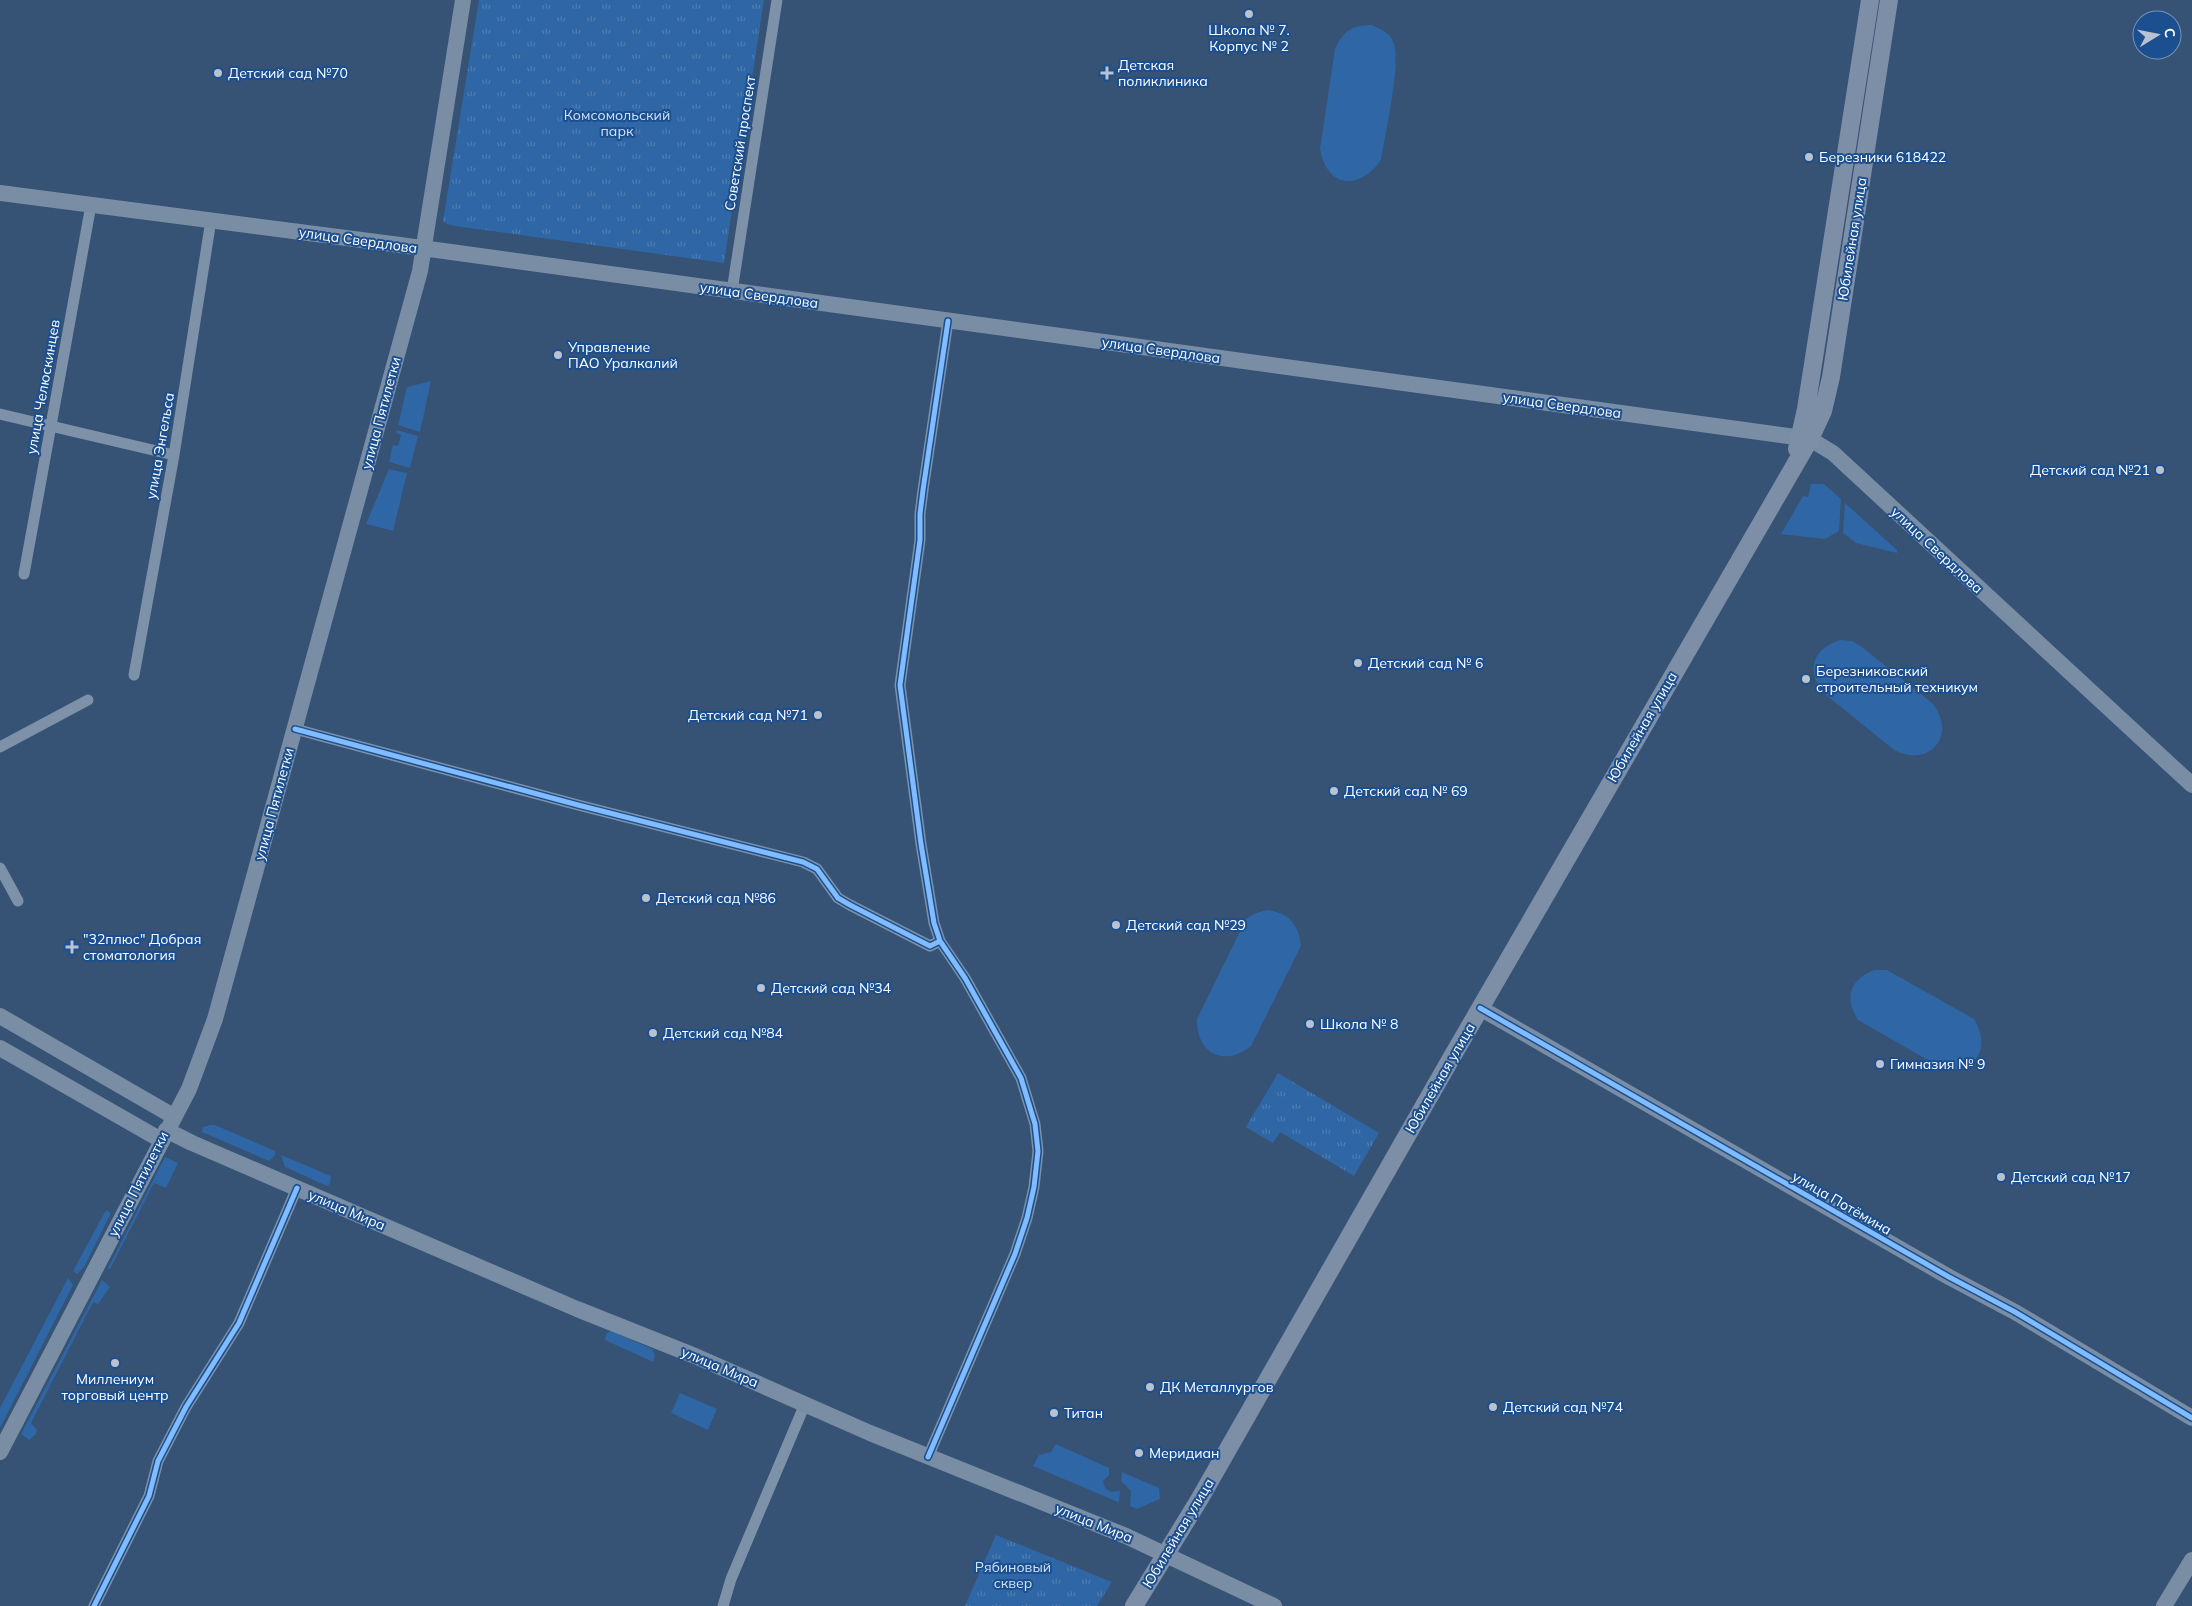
<svg xmlns="http://www.w3.org/2000/svg" width="2192" height="1606" font-family="Mulish,sans-serif">
  <style>
    .green { fill: #2f66a5 }
    .park { fill: url(#park-tufts) }
    .lines { fill: none; stroke-linecap: round; stroke-linejoin: round }
    .street { stroke: #7d92a8; stroke-width: 11 }
    .secondary { stroke: #798da4; stroke-width: 16 }
    .primary { stroke: #7d8ea7; stroke-width: 18 }
    .cycleway-casing { stroke: #1b4f8f; stroke-width: 8 }
    .cycleway { stroke: #80bcff; stroke-width: 5 }
    .poi-dot { fill: #b9c2ce; stroke: #1b4f8f; stroke-width: 2 }
    .labels { text-anchor: middle; dominant-baseline: central; stroke-width: 4; stroke-linejoin: round; paint-order: stroke }
    .poi-label { font-size: 14px; fill: #fff; stroke: #1b4f8f; text-anchor: start }
    .park-label { font-size: 14px; fill: #cfe3fa; stroke: #1b4f8f }
    .street-label { font-size: 14px; fill: #fff; stroke: #1b4f8f }
  </style>
  <defs>
    <pattern id="park-tufts" width="24" height="20" patternUnits="userSpaceOnUse" patternTransform="scale(1.25)"><rect width="24" height="20" fill="#2f66a5"/><path d="M3 7l-1-3M5 7V3M7 7l1-3M15 17l-1-3M17 17v-4M19 17l1-3" fill="none" stroke="#4e7db2"/></pattern>
  </defs>
  <rect width="100%" height="100%" fill="#365274"/>
  <!-- green -->
  <path class="green" d="M 1371,25 C 1381,29 1391,33 1394,44 C 1401,64 1385,135 1381,160 C 1359,191 1327,188 1320,149 L 1335,49 C 1344,30 1351,26 1371,25 Z
    M 431,381 L 420,432 L 398,425 L 407,387 Z
    M 397,430 L 418,436 L 410,468 L 389,462 L 393,445 L 398,446 L 401,435 L 396,433 Z
    M 389,469 L 407,473 L 393,531 L 366,524 Z
    M 1811,484 L 1824,484 L 1841,499 L 1839,531 L 1825,539 L 1781,534 L 1803,496 L 1808,497 Z
    M 1845,503 L 1897,550 L 1897,553 L 1856,543 L 1843,533 Z
    M 1840,640 L 1852,641 L 1862,647 L 1932,703 C 1958,734 1930,769 1894,750 L 1825,694 C 1805,671 1812,649 1840,640 Z
    M 1267,910 C 1289,913 1299,924 1301,946 L 1251,1046 C 1224,1068 1196,1053 1197,1019 L 1246,919 L 1256,913 Z
    M 1874,970 L 1887,970 L 1974,1019 C 1991,1047 1978,1071 1945,1070 L 1858,1020 C 1844,998 1849,980 1874,970 Z
    M 210,1125 L 215,1125 L 275,1151 L 275,1155 L 269,1161 L 202,1132 L 203,1127 Z
    M 281,1155 L 331,1176 L 330,1184 L 327,1186 L 285,1167 Z
    M 165,1157 L 178,1163 L 166,1188 L 154,1183 L 110,1269 L 108,1268 Z
    M 106,1210 L 111,1213 L 84,1267 L 77,1274 L 73,1271 Z
    M 68,1278 L 73,1285 L 0,1428 L 0,1408 Z
    M 102,1280 L 110,1287 L 98,1304 L 93,1302 L 31,1423 L 37,1430 L 36,1434 L 29,1440 L 21,1434 Z
    M 611,1331 L 652,1349 L 655,1355 L 653,1362 L 605,1340 L 606,1334 Z
    M 680,1393 L 717,1409 L 708,1430 L 671,1413 Z
    M 1056,1444 L 1109,1468 L 1109,1475 L 1103,1481 L 1105,1488 L 1111,1492 L 1120,1491 L 1119,1501 L 1118,1502 L 1033,1466 L 1039,1455 L 1051,1452 Z
    M 1122,1472 L 1159,1488 L 1160,1499 L 1137,1509 L 1130,1506 L 1131,1491 L 1121,1481 Z"/>
  <!-- park -->
  <path class="park" d="M 479,0 L 764,0 L 724,263 L 455,226 L 447,224 L 443,221 Z
    M 1278,1073 L 1379,1133 L 1354,1176 L 1280,1132 L 1273,1143 L 1246,1127 Z
    M 996,1535 L 1112,1582 L 1097,1606 L 965,1606 Z"/>
  <g class="lines">
    <!-- street -->
    <path class="street" d="M 732,291 L 777,0
      M 0,414 L 174,455
      M 24,574 L 91,205
      M 134,675 L 174,455 L 211,220
      M 295,729 L 578,805 L 803,862 L 817,869 L 838,898 L 850,905 L 930,946 L 940,941
      M 0,747 L 88,700
      M 0,868 L 18,901
      M 928,1457 L 1015,1254 L 1027,1218 L 1034,1187 L 1038,1151 L 1035,1124 L 1021,1078 L 965,978 L 940,941 L 934,923 L 921,844 L 900,685 L 920,540 L 920,514 L 923,490 L 948,321
      M 94,1606 L 149,1496 L 158,1461 L 186,1407 L 239,1323 L 297,1188
      M 723,1606 L 731,1579 L 805,1404"/>
    <!-- secondary -->
    <path class="secondary" d="M 0,193 L 400,245 L 1810,439 L 1833,453 L 2192,785
      M 1480,1008 L 1949,1277 L 2015,1312 L 2192,1418
      M 0,1016 L 173,1116
      M 0,1048 L 161,1140
      M 166,1130 L 192,1143 L 577,1309 L 695,1356 L 870,1433 L 1126,1536 L 1274,1606
      M 0,1452 L 189,1089 L 215,1019 L 420,271 L 463,0
      M 2164,1606 L 2192,1560"/>
    <!-- primary -->
    <path class="primary" d="M 1797,449 L 1806,409 L 1870,0
      M 1134,1606 L 1199,1500 L 1449,1062 L 1810,439 L 1823,411 L 1831,377 L 1889,0"/>
    <!-- cycleway casing -->
    <g class="cycleway-casing">
      <path id="cycleway" d="M 295,729 L 578,805 L 803,862 L 817,869 L 838,898 L 850,905 L 930,946 L 940,941
        M 1480,1008 L 1949,1277 L 2015,1312 L 2192,1418
        M 928,1457 L 1015,1254 L 1027,1218 L 1034,1187 L 1038,1151 L 1035,1124 L 1021,1078 L 965,978 L 940,941 L 934,923 L 921,844 L 900,685 L 920,540 L 920,514 L 923,490 L 948,321
        M 94,1606 L 149,1496 L 158,1461 L 186,1407 L 239,1323 L 297,1188"/>
    </g>
    <!-- cycleway -->
    <use href="#cycleway" class="cycleway"/>
  </g>
  <!-- markers -->
  <g class="poi-dot">
    <circle cx="1249" cy="14" r="5"/>
    <circle cx="218" cy="73" r="5"/>
    <path d="M1104.5 65.5h5v5h5v5h-5v5h-5v-5h-5v-5h5z"/>
    <circle cx="1809" cy="157" r="5"/>
    <circle cx="558" cy="355" r="5"/>
    <circle cx="2160" cy="470" r="5"/>
    <circle cx="1358" cy="663" r="5"/>
    <circle cx="1806" cy="679" r="5"/>
    <circle cx="818" cy="715" r="5"/>
    <circle cx="1334" cy="791" r="5"/>
    <circle cx="646" cy="898" r="5"/>
    <circle cx="1116" cy="925" r="5"/>
    <path d="M69.5 939.5h5v5h5v5h-5v5h-5v-5h-5v-5h5z"/>
    <circle cx="761" cy="988" r="5"/>
    <circle cx="1310" cy="1024" r="5"/>
    <circle cx="653" cy="1033" r="5"/>
    <circle cx="1880" cy="1064" r="5"/>
    <circle cx="2001" cy="1177" r="5"/>
    <circle cx="115" cy="1363" r="5"/>
    <circle cx="1150" cy="1387" r="5"/>
    <circle cx="1493" cy="1407" r="5"/>
    <circle cx="1054" cy="1413" r="5"/>
    <circle cx="1139" cy="1453" r="5"/>
  </g>
  <g class="labels">
    <!-- poi labels -->
    <g class="poi-label">
      <text x="1249" y="30" text-anchor="middle">Школа № 7.<tspan x="1249" dy="16">Корпус № 2</tspan></text>
      <text x="1118" y="65">Детская<tspan x="1118" dy="16">поликлиника</tspan></text>
      <text x="228" y="73">Детский сад №70</text>
      <text x="1819" y="157">Березники 618422</text>
      <text x="568" y="347">Управление<tspan x="568" dy="16">ПАО Уралкалий</tspan></text>
      <text x="2150" y="470" text-anchor="end">Детский сад №21</text>
      <text x="1368" y="663">Детский сад № 6</text>
      <text x="1816" y="671">Березниковский<tspan x="1816" dy="16">строительный техникум</tspan></text>
      <text x="808" y="715" text-anchor="end">Детский сад №71</text>
      <text x="1344" y="791">Детский сад № 69</text>
      <text x="656" y="898">Детский сад №86</text>
      <text x="1126" y="925">Детский сад №29</text>
      <text x="83" y="939">"32плюс" Добрая<tspan x="83" dy="16">стоматология</tspan></text>
      <text x="771" y="988">Детский сад №34</text>
      <text x="1320" y="1024">Школа № 8</text>
      <text x="663" y="1033">Детский сад №84</text>
      <text x="1890" y="1064">Гимназия № 9</text>
      <text x="2011" y="1177">Детский сад №17</text>
      <text x="115" y="1379" text-anchor="middle">Миллениум<tspan x="115" dy="16">торговый центр</tspan></text>
      <text x="1160" y="1387">ДК Металлургов</text>
      <text x="1503" y="1407">Детский сад №74</text>
      <text x="1064" y="1413">Титан</text>
      <text x="1149" y="1453">Меридиан</text>
    </g>
    <!-- park labels -->
    <g class="park-label">
      <text x="617" y="115">Комсомольский<tspan x="617" dy="16">парк</tspan></text>
      <text x="1013" y="1567">Рябиновый<tspan x="1013" dy="16">сквер</tspan></text>
    </g>
    <!-- street labels -->
    <g class="street-label">
      <text transform="translate(740 143) rotate(-81)">Советский проспект</text>
      <text transform="translate(1852 239) rotate(-81)">Юбилейная улица</text>
      <text transform="translate(358 240) rotate(8)">улица Свердлова</text>
      <text transform="translate(759 295) rotate(8)">улица Свердлова</text>
      <text transform="translate(1161 350) rotate(8)">улица Свердлова</text>
      <text transform="translate(43 387) rotate(-80)">улица Челюскинцев</text>
      <text transform="translate(1562 405) rotate(8)">улица Свердлова</text>
      <text transform="translate(381 413) rotate(-75)">улица Пятилетки</text>
      <text transform="translate(160 446) rotate(-80)">улица Энгельса</text>
      <text transform="translate(1937 550) rotate(43)">улица Свердлова</text>
      <text transform="translate(1642 727) rotate(-60)">Юбилейная улица</text>
      <text transform="translate(274 804) rotate(-75)">улица Пятилетки</text>
      <text transform="translate(1440 1078) rotate(-60)">Юбилейная улица</text>
      <text transform="translate(138 1184) rotate(-63)">улица Пятилетки</text>
      <text transform="translate(1842 1203) rotate(30)">улица Потёмина</text>
      <text transform="translate(347 1210) rotate(23)">улица Мира</text>
      <text transform="translate(720 1367) rotate(23)">улица Мира</text>
      <text transform="translate(1094 1523) rotate(22)">улица Мира</text>
      <text transform="translate(1178 1533) rotate(-59)">Юбилейная улица</text>
    </g>
  </g>
  <!-- north arrow -->
  <g transform="translate(2157 35) rotate(80)"><circle r="24" fill="#1b4f8f" stroke="#7695bc"/>
  <path d="M0-4L9 19L0 12L-9 19Z" fill="#b9c2ce"/>
  <text y="-8" font-size="14" font-weight="bold" text-anchor="middle" fill="#ffffff">С</text>
  </g>
</svg>
